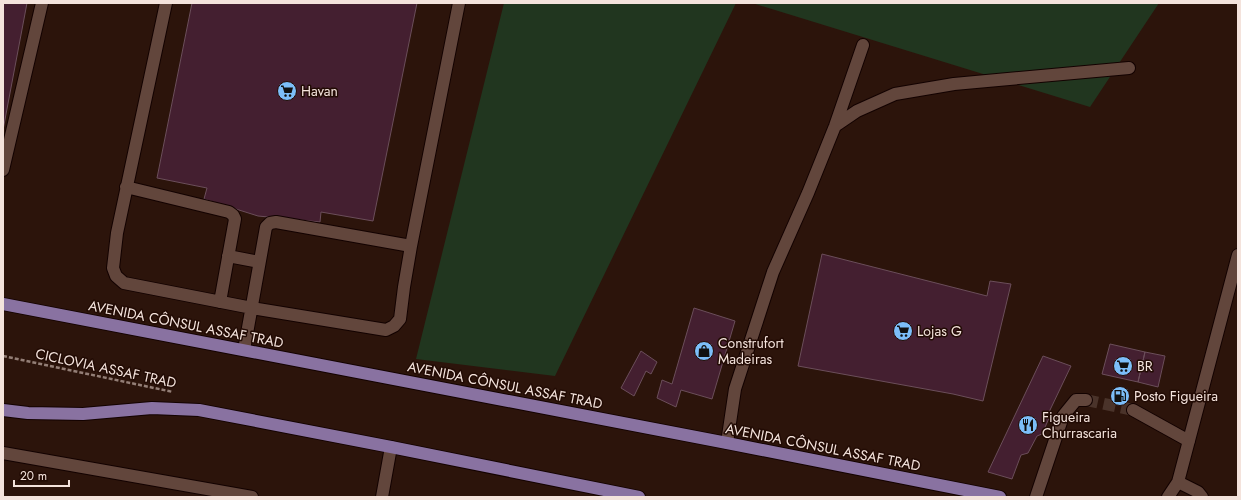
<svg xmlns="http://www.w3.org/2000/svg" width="1241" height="500" font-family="Jost,sans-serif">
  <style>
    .green { fill: #21361f }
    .building { fill: #441f30; stroke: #6b4e5a }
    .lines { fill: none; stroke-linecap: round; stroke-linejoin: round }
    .minor-tunnel { stroke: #4a332a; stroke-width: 12; stroke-dasharray: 12 6; stroke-linecap: butt }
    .minor-casing { stroke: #130200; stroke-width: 14 }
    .major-casing { stroke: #130200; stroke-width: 14 }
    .path { stroke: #937e76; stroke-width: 2.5; stroke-dasharray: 4 2; stroke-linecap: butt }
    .minor { stroke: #62463c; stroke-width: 12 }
    .major { stroke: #8972a1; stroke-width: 12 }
    .labels { text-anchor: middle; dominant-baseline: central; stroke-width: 3; stroke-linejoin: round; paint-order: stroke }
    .poi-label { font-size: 14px; fill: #f4e3dc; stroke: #220b04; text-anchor: start }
    .street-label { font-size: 14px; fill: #f4e3dc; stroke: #220b04 }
  </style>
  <rect width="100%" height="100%" fill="#2c140b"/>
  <!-- green -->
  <path class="green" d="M 504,3 L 736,3 L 555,376 L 416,359 Z
    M 752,3 L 1159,3 L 1090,107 Z"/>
  <!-- building -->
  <path class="building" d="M 3,3 L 27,3 L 3,130 Z
    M 192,3 L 417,3 L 373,221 L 321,212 L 320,222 L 258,216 L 204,199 L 207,188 L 157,178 Z
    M 822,254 L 987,296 L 990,281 L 1011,284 L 983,401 L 953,394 L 798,366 Z
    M 694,308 L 735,321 L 712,399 L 681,390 L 676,407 L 657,398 L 662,380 L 672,384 Z
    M 1110,344 L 1145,352 L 1138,382 L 1102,374 Z
    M 641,351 L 657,362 L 651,374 L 646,371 L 634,396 L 621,388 Z
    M 1145,352 L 1165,356 L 1158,387 L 1138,382 Z
    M 1043,356 L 1071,366 L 1050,410 L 1050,416 L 1042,434 L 1037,436 L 1028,453 L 1021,455 L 1012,479 L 988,472 Z"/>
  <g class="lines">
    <!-- minor-tunnel -->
    <path class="minor-tunnel" d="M 1086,400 L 1133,410"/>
    <!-- minor casing -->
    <g class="minor-casing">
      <path id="minor" d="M 166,3 L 117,233 L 113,268 L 116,276 L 124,283 L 252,308 L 386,330 L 394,326 L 400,319 L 404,287 L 411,246 L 459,3
        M 835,126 L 857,111 L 895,94 L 954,84 L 1129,68
        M 3,170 L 42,3
        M 126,187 L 229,212 L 233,215 L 235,219 L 220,302
        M 228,256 L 259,262
        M 244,350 L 266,227 L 270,223 L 276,222 L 411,246
        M 1133,410 L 1189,441
        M 727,443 L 735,389 L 773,272 L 808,193 L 835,126 L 863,45
        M 3,453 L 252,497
        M 1178,482 L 1238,255
        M 382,497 L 391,447
        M 1036,497 L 1063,416 L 1076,400 L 1086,400
        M 1168,497 L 1178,482 L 1198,492 L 1202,497"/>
    </g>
    <!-- major casing -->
    <g class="major-casing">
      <path id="major" d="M 3,304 L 727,443 L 1000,497
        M 3,410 L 28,413 L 83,414 L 152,408 L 199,410 L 391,447 L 639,497"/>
    </g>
    <!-- path -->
    <path class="path" d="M 3,356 L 173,392"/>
    <!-- minor -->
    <use href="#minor" class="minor"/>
    <!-- major -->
    <use href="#major" class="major"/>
  </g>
  <!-- icons -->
  <defs>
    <g id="supermarket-disc" transform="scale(1)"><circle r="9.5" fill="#7cbef9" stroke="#220b04"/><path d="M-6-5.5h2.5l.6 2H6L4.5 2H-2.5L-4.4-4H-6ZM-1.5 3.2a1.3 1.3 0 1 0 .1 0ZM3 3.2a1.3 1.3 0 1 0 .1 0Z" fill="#111"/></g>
    <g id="shop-disc" transform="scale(1)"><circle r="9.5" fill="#7cbef9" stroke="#220b04"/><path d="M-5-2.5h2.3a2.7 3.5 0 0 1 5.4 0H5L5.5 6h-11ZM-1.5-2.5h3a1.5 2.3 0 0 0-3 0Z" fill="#111"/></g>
    <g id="fuel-disc" transform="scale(1)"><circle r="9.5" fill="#7cbef9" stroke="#220b04"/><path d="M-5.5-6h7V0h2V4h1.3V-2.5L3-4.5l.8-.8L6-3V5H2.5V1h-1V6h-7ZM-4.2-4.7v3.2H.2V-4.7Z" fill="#111"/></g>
    <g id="restaurant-disc" transform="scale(1)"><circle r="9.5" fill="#7cbef9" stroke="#220b04"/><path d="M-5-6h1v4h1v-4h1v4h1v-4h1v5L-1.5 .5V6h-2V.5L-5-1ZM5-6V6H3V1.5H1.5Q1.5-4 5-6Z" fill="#111"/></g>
  </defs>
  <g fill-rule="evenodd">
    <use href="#supermarket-disc" x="287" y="91"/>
    <use href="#supermarket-disc" x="903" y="331"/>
    <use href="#shop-disc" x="704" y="351"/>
    <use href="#supermarket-disc" x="1123" y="366"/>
    <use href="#fuel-disc" x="1120" y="396"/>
    <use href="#restaurant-disc" x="1028" y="425"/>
  </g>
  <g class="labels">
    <!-- poi labels -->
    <g class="poi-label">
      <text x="301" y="91">Havan</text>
      <text x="917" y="331">Lojas G</text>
      <text x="718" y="343">Construfort<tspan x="718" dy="16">Madeiras</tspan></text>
      <text x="1137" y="366">BR</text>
      <text x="1134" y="396">Posto Figueira</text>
      <text x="1042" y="417">Figueira<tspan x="1042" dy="16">Churrascaria</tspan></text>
    </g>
    <!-- street labels -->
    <g class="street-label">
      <text transform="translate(186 324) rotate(11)">AVENIDA CÔNSUL ASSAF TRAD</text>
      <text transform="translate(106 368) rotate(12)">CICLOVIA ASSAF TRAD</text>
      <text transform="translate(505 385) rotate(11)">AVENIDA CÔNSUL ASSAF TRAD</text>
      <text transform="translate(823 447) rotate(11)">AVENIDA CÔNSUL ASSAF TRAD</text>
    </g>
  </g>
  <!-- border -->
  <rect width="1241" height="500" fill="none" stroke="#f4e3dc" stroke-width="8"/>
  <!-- scale -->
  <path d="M14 480v6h55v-6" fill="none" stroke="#f4e3dc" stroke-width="2"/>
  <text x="20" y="480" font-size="12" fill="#f4e3dc" stroke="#220b04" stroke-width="3" paint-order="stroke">20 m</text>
</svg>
